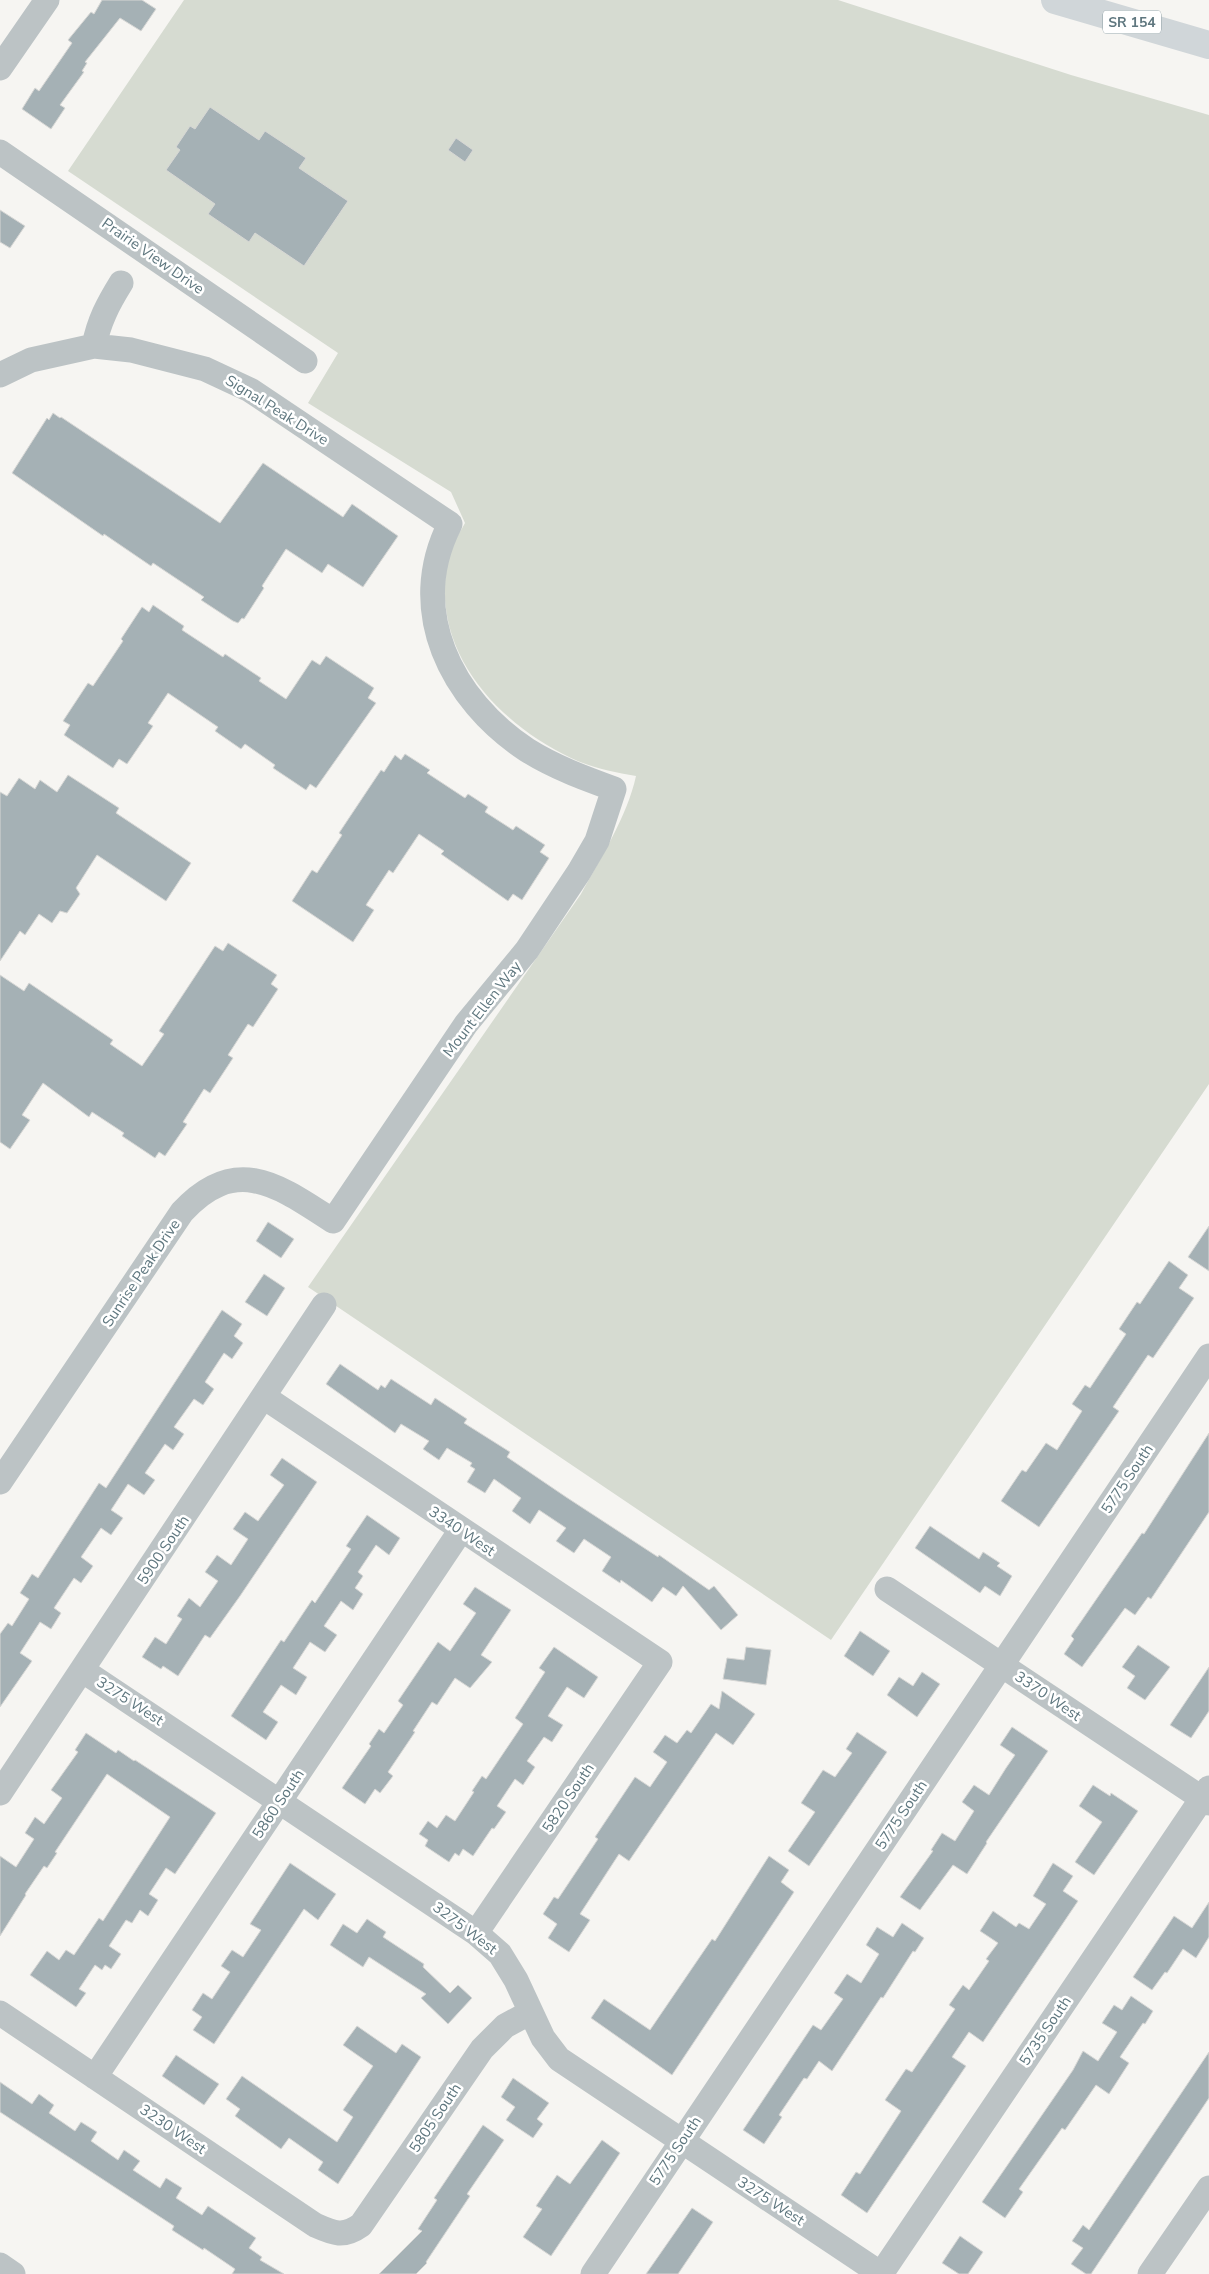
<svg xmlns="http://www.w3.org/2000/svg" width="1209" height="2274" font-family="'Nunito Sans',sans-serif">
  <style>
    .green { fill: #d6dbd1 }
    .building { fill: #a5b1b5; stroke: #d7d7d5 }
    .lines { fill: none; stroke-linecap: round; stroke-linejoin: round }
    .minor { stroke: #bcc3c5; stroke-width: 25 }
    .highway { stroke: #d0d6d9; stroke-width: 28 }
    .labels { text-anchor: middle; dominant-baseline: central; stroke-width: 5; stroke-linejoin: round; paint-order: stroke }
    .shield { fill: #fff; stroke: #8fa0a5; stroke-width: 1 }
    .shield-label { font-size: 14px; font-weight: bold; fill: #5f777f }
    .street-label { font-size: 15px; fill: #5f777f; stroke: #fff }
  </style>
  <rect width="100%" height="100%" fill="#f6f5f2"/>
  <!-- green -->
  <path class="green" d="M 184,0 L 838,0 L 1071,75 L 1209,115 L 1209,1084 L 831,1640 L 308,1287 L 581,894 C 601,857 627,817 636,776 C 614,772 592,768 571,758 C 491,720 422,640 452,547 C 455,539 461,531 465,523 L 451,492 L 308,403 L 338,353 L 68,171 Z"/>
  <!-- building -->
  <path class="building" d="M 102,0 L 142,0 L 156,9 L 141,31 L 120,18 L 85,62 L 87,63 L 82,71 L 84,72 L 60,105 L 65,108 L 51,129 L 22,109 L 35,88 L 39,91 L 72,43 L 68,40 L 91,12 L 94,14 Z
    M 210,107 L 259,140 L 265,131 L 306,158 L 299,168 L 348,201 L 304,266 L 255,233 L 249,242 L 208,214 L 215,204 L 166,170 L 180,150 L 176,147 L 190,126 L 195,129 Z
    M 456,138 L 473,150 L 465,162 L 448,150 Z
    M 0,210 L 25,226 L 10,248 L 0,242 Z
    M 53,413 L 60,418 L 61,417 L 220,523 L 263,463 L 343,517 L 352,504 L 398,536 L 363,587 L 328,564 L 322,573 L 286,549 L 262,586 L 264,588 L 244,619 L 242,618 L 238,623 L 233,621 L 201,600 L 204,597 L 153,563 L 151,566 L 104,534 L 103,536 L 12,473 L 47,418 L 49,420 Z
    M 153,605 L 184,626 L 182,630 L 223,657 L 225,654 L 261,678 L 259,681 L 286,699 L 312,660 L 320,665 L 326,656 L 374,688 L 368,698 L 376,703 L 316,788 L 310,784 L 306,790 L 273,768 L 275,765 L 245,744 L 241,749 L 215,731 L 218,727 L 168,693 L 148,723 L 153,726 L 127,764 L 119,759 L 113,768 L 64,735 L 70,725 L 63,721 L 88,683 L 93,686 L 123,641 L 121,639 L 142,607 L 149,612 Z
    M 405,754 L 430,770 L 427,773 L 465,798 L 468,794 L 488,807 L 485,812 L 513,830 L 516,826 L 545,845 L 540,852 L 549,858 L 522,900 L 513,894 L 508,901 L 441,854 L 444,851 L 419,834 L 393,873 L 389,870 L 366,905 L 374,910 L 353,942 L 292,901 L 312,870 L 317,873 L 342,835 L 339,833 L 381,770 L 384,772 L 395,755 L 401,760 Z
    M 68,775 L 119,808 L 116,813 L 191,863 L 166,901 L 97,855 L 76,888 L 80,894 L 67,913 L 60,911 L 52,923 L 39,914 L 25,935 L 20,931 L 0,961 L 0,792 L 7,796 L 19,778 L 35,789 L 40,780 L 57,792 Z
    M 228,943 L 277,975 L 271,984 L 278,989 L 253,1027 L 248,1024 L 228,1055 L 233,1058 L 210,1093 L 204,1089 L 183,1122 L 187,1124 L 165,1156 L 159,1152 L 155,1158 L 122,1136 L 124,1133 L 92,1112 L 89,1117 L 43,1083 L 22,1115 L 30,1120 L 10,1149 L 0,1142 L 0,975 L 24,991 L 29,983 L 113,1040 L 110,1044 L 142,1066 L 164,1034 L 159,1031 L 215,946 L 223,951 Z
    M 268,1222 L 294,1239 L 281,1258 L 256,1241 Z
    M 1209,1226 L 1209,1271 L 1188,1257 Z
    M 1169,1261 L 1188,1275 L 1179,1288 L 1194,1298 L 1153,1358 L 1148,1355 L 1113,1407 L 1119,1411 L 1039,1527 L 1001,1501 L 1022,1470 L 1026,1472 L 1046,1443 L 1057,1450 L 1082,1411 L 1072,1404 L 1085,1385 L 1090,1388 L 1126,1334 L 1119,1329 L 1137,1302 L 1140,1304 Z
    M 264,1274 L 285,1288 L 267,1316 L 245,1302 Z
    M 222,1310 L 242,1324 L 234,1336 L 243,1343 L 232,1359 L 224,1353 L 205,1382 L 214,1389 L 203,1405 L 194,1399 L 174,1427 L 184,1434 L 173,1450 L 165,1444 L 145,1473 L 155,1480 L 144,1495 L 128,1484 L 111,1510 L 123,1518 L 111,1535 L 101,1528 L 81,1557 L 93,1566 L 81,1583 L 74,1578 L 54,1608 L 61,1613 L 51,1629 L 40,1622 L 20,1653 L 32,1661 L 0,1707 L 0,1634 L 8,1623 L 12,1626 L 29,1599 L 20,1593 L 32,1574 L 38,1578 L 99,1483 L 106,1488 Z
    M 340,1364 L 378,1390 L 381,1385 L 385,1388 L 391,1379 L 431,1405 L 435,1398 L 467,1419 L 464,1423 L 510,1452 L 507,1457 L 566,1497 L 658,1557 L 659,1555 L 709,1590 L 714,1586 L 738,1615 L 721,1630 L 683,1586 L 676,1596 L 663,1587 L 652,1602 L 621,1580 L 620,1583 L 602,1571 L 611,1557 L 584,1539 L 574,1553 L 556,1541 L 566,1528 L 539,1510 L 530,1524 L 512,1511 L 521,1498 L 494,1479 L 485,1493 L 467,1482 L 475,1469 L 470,1466 L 472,1463 L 447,1448 L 439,1460 L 423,1449 L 429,1441 L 401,1424 L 395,1433 L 326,1384 Z
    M 1209,1433 L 1209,1512 L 1151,1599 L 1148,1597 L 1135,1615 L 1125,1608 L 1082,1667 L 1064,1654 L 1074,1639 L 1071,1636 L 1142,1533 L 1144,1534 Z
    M 282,1458 L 317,1482 L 240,1596 L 210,1638 L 205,1635 L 178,1676 L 163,1666 L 161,1669 L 142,1657 L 155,1637 L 166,1644 L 182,1619 L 177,1616 L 189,1598 L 200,1607 L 218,1581 L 205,1572 L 217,1555 L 231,1565 L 248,1539 L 233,1529 L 245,1512 L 258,1521 L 284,1485 L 270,1475 Z
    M 367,1515 L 400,1538 L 389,1555 L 376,1545 L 358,1572 L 363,1576 L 355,1588 L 363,1594 L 353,1610 L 341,1601 L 324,1626 L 337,1635 L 325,1652 L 310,1642 L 293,1668 L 307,1677 L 296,1695 L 281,1685 L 263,1712 L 278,1722 L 266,1740 L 231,1716 L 281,1640 L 284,1642 L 312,1600 L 315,1603 L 351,1549 L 346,1546 Z
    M 930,1526 L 979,1559 L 983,1552 L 1000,1563 L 997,1566 L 1012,1576 L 1000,1596 L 985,1586 L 980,1593 L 915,1548 Z
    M 475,1587 L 511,1610 L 481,1655 L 492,1662 L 470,1688 L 455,1678 L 437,1705 L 432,1702 L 413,1731 L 415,1732 L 388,1772 L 393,1776 L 380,1793 L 375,1789 L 365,1804 L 342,1788 L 371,1746 L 369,1744 L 379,1729 L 384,1733 L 403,1705 L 398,1701 L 438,1642 L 450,1651 L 476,1613 L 463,1604 Z
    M 860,1631 L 890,1651 L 873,1676 L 844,1656 Z
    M 1138,1645 L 1170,1667 L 1145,1700 L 1127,1688 L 1135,1676 L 1122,1667 Z
    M 554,1647 L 598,1677 L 584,1698 L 567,1687 L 548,1716 L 563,1725 L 552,1742 L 544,1737 L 527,1761 L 535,1767 L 523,1785 L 515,1779 L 497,1806 L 506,1812 L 494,1829 L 492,1828 L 473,1856 L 463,1849 L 459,1856 L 455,1853 L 449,1862 L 425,1846 L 428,1840 L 419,1834 L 428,1821 L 437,1828 L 446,1815 L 455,1821 L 474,1792 L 472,1791 L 482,1776 L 486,1779 L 523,1724 L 515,1718 L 545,1672 L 539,1668 Z
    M 746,1647 L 771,1650 L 766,1685 L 723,1679 L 727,1658 L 744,1660 Z
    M 1209,1667 L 1209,1711 L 1191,1738 L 1170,1725 Z
    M 922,1672 L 940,1684 L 917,1717 L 887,1695 L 899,1677 L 913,1686 Z
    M 722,1691 L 755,1714 L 733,1745 L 716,1733 L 629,1861 L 619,1854 L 580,1914 L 590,1920 L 569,1952 L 548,1938 L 557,1924 L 543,1914 L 554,1897 L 558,1899 L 598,1839 L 595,1837 L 635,1777 L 650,1787 L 667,1762 L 653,1752 L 665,1735 L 677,1743 L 687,1730 L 691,1733 L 711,1704 L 719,1709 Z
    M 1012,1727 L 1048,1751 L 986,1842 L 987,1843 L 967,1874 L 953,1865 L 920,1910 L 900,1897 L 933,1851 L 931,1850 L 942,1833 L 955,1841 L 974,1811 L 962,1802 L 974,1785 L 989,1795 L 1006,1768 L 1015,1755 L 1000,1745 Z
    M 857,1732 L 887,1752 L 809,1866 L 788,1851 L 815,1812 L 801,1803 L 823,1770 L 835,1777 L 852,1753 L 846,1749 Z
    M 86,1733 L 116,1753 L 118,1750 L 134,1761 L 135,1760 L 216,1813 L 175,1874 L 166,1868 L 149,1894 L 158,1900 L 148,1916 L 140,1910 L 132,1923 L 126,1920 L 109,1946 L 121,1954 L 111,1969 L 105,1965 L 102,1970 L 95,1965 L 79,1989 L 86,1993 L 76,2007 L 30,1975 L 47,1951 L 59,1960 L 66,1950 L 74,1955 L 99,1918 L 103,1921 L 170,1817 L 107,1774 L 55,1852 L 57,1853 L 47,1868 L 44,1866 L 25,1894 L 26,1895 L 0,1936 L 0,1856 L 16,1867 L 34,1839 L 25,1833 L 35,1817 L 44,1824 L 62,1798 L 51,1790 L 78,1752 L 75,1750 Z
    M 1093,1785 L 1110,1796 L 1111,1793 L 1138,1811 L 1094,1875 L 1075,1862 L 1102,1822 L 1079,1806 Z
    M 769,1856 L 789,1870 L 781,1882 L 794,1892 L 672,2075 L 591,2018 L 604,1999 L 650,2030 L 712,1939 L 715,1941 Z
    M 290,1863 L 336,1894 L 318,1920 L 304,1909 L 214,2044 L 193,2030 L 202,2017 L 192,2010 L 203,1993 L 212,1999 L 230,1972 L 221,1966 L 232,1950 L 243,1957 L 261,1930 L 250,1924 Z
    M 1053,1863 L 1073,1876 L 1063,1891 L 1078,1901 L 983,2042 L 969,2032 L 952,2057 L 966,2066 L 867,2213 L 841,2195 L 856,2172 L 860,2174 L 901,2111 L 885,2100 L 906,2069 L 912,2072 L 955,2009 L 949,2005 L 963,1985 L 969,1990 L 989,1961 L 986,1959 L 998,1943 L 980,1931 L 993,1911 L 1016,1927 L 1019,1923 L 1029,1929 L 1046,1904 L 1033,1896 Z
    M 1209,1902 L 1209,1937 L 1196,1958 L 1183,1949 L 1167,1973 L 1165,1972 L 1152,1990 L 1133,1977 L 1174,1916 L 1192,1928 Z
    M 367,1919 L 386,1932 L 383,1937 L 424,1964 L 423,1967 L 450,1993 L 458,1985 L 472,1998 L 448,2024 L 421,1998 L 426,1994 L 369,1957 L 363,1967 L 330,1945 L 343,1924 L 357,1933 Z
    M 902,1923 L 924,1938 L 915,1952 L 913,1951 L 883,1998 L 881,1997 L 832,2071 L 819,2061 L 807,2079 L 804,2078 L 779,2115 L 782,2117 L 764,2144 L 743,2130 L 813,2025 L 821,2030 L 843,1999 L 834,1993 L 847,1974 L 861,1983 L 879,1954 L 866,1945 L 877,1927 L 893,1937 Z
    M 1131,1996 L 1153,2011 L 1145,2024 L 1143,2023 L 1120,2057 L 1129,2063 L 1109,2094 L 1096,2085 L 1065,2130 L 1062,2128 L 1019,2189 L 1023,2192 L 1005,2218 L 982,2202 L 1073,2070 L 1083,2051 L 1098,2061 L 1117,2032 L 1102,2023 L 1114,2005 L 1122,2010 Z
    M 357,2026 L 396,2053 L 402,2044 L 421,2057 L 338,2184 L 318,2170 L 323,2162 L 289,2138 L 281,2149 L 235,2116 L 240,2109 L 226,2099 L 242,2076 L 337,2142 L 353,2117 L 343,2110 L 373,2066 L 343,2045 Z
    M 1209,2052 L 1209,2098 L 1091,2274 L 1086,2274 L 1071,2264 L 1083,2248 L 1072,2241 L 1083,2225 L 1089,2230 Z
    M 176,2055 L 219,2084 L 204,2105 L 162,2076 Z
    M 513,2078 L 549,2103 L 537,2119 L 543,2124 L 533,2138 L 506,2120 L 515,2107 L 501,2097 Z
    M 0,2082 L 32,2104 L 39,2094 L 54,2105 L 49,2113 L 75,2131 L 81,2122 L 97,2132 L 91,2141 L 118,2160 L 124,2150 L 140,2161 L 133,2170 L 160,2188 L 166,2178 L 182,2188 L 176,2198 L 202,2215 L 208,2206 L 256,2238 L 249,2248 L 262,2257 L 260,2260 L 284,2274 L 232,2274 L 235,2269 L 204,2248 L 203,2250 L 172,2230 L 174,2226 L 0,2112 Z
    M 483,2125 L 504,2140 L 467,2194 L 470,2196 L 426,2262 L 427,2263 L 416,2274 L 379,2274 L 422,2231 L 418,2229 L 437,2200 L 434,2198 Z
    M 602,2140 L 620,2153 L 551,2256 L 523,2237 L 542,2209 L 536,2206 L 557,2175 L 570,2184 Z
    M 692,2208 L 713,2222 L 678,2274 L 646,2274 Z
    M 960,2236 L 983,2252 L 968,2274 L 959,2274 L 942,2263 Z"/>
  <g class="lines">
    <!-- minor -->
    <path class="minor" d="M 0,68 L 47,0
      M 0,152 L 305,361
      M 94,346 C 99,321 108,304 121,283
      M 0,375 L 31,360 L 94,346 L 131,350 L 205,369 L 250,390 L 450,524 C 406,610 451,700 527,750 C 554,767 584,778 614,789 L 597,841 L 579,872 L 527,950 L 466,1024 L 333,1221 C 279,1186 236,1153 182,1212 L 0,1482
      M 264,1397 L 660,1662 L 476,1933
      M 887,1589 L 1209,1803
      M 82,1670 L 476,1933 L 500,1954 L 516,1980 L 543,2038 L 559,2059 L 881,2274
      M 0,1793 L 324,1305
      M 0,2013 L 315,2225 C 333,2233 343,2238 361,2225 L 482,2049 L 505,2026 L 529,2013
      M 95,2077 L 461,1530
      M 0,2265 L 13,2274
      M 593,2274 L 1209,1356
      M 881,2274 L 1209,1788
      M 1150,2274 L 1209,2188"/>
    <!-- highway -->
    <path class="highway" d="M 1055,0 L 1209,45"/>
  </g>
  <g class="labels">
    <!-- shield labels -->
    <rect class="shield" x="1103" y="10.5" width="58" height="23" rx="4"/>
    <g class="shield-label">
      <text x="1132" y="22">SR 154</text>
    </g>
    <!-- street labels -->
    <g class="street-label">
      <text transform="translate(153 256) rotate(35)">Prairie View Drive</text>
      <text transform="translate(277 410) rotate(32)">Signal Peak Drive</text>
      <text transform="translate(482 1009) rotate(-52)">Mount Ellen Way</text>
      <text transform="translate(141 1273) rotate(-56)">Sunrise Peak Drive</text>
      <text transform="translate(1127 1479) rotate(-56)">5775 South</text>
      <text transform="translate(462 1531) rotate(34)">3340 West</text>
      <text transform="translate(163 1550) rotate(-56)">5900 South</text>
      <text transform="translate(1048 1696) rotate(34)">3370 West</text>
      <text transform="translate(130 1701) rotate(33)">3275 West</text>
      <text transform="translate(568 1798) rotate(-56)">5820 South</text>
      <text transform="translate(278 1804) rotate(-56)">5860 South</text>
      <text transform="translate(901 1815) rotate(-56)">5775 South</text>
      <text transform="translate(465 1928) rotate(37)">3275 West</text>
      <text transform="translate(1045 2031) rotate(-56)">5735 South</text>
      <text transform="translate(435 2118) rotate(-56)">5805 South</text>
      <text transform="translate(173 2129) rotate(34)">3230 West</text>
      <text transform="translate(675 2151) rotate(-56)">5775 South</text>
      <text transform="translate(771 2201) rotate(33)">3275 West</text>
    </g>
  </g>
</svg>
